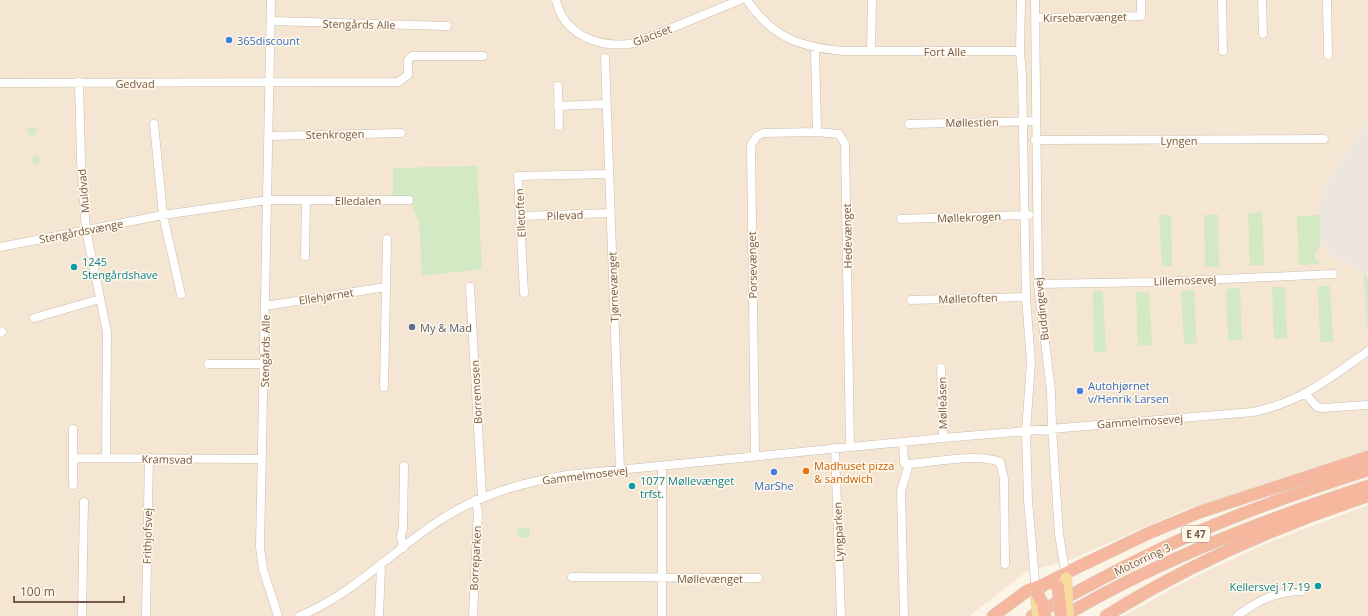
<svg xmlns="http://www.w3.org/2000/svg" width="1368" height="616" font-family="'Open Sans',sans-serif">
  <style>
    .residential { fill: #f4e6d3 }
    .industrial { fill: #ece6df }
    .green { fill: #d2e9c3 }
    .lines { fill: none; stroke-linecap: round; stroke-linejoin: round }
    .minor-casing { stroke: #cdbcab; stroke-width: 9 }
    .highway-casing { stroke: #dbd4d0; stroke-width: 13 }
    .minor { stroke: #fff; stroke-width: 8 }
    .highway { stroke: #f5b79d; stroke-width: 12 }
    .major-bridge-casing { stroke: #dbd4d0; stroke-width: 12; stroke-linecap: butt }
    .highway-bridge-casing { stroke: #dbd4d0; stroke-width: 13; stroke-linecap: butt }
    .major-bridge { stroke: #fadb9e; stroke-width: 11 }
    .highway-bridge { stroke: #f5b79d; stroke-width: 12 }
    .shop-dot { fill: #3f7fe0; stroke: #fff8eb; stroke-width: 1.5 }
    .culture-dot { fill: #0f9aa8; stroke: #fff8eb; stroke-width: 1.5 }
    .service-dot { fill: #5c6f8a; stroke: #fff8eb; stroke-width: 1.5 }
    .food-dot { fill: #e8710a; stroke: #fff8eb; stroke-width: 1.5 }
    .labels { text-anchor: middle; dominant-baseline: central; stroke-width: 3; stroke-linejoin: round; paint-order: stroke }
    .shield { fill: #fff8eb; stroke: #9e8a7a; stroke-width: 1 }
    .shield-label { font-size: 10px; font-weight: bold; fill: #755b4a }
    .street-label { font-size: 11px; fill: #755b4a; stroke: #fff8eb }
    .shop-label { font-size: 11px; fill: #366cbe; stroke: #fff8eb; text-anchor: start }
    .culture-label { font-size: 11px; fill: #0d838f; stroke: #fff8eb; text-anchor: start }
    .service-label { font-size: 11px; fill: #4e5e75; stroke: #fff8eb; text-anchor: start }
    .food-label { font-size: 11px; fill: #c56008; stroke: #fff8eb; text-anchor: start }
  </style>
  <rect width="100%" height="100%" fill="#fcf4e5"/>
  <!-- residential -->
  <path class="residential" d="M 0,0 L 1368,0 L 1368,122 L 1352,143 L 1324,188 L 1330,254 L 1359,270 L 1368,287 L 1368,451 L 1184,510 L 1072,559 L 1026,572 L 969,616 L 0,616 Z
    M 1368,505 L 1368,616 L 1123,616 L 1192,578 L 1265,544 Z"/>
  <!-- industrial -->
  <path class="industrial" d="M 1368,122 L 1368,287 L 1359,270 L 1330,254 L 1315,229 L 1324,188 L 1352,143 Z"/>
  <!-- green -->
  <path class="green" d="M27.5 131a4.5 4.5 0 1 1 9 0a4.5 4.5 0 1 1-9 0Z
    M31.5 160a4.5 4.5 0 1 1 9 0a4.5 4.5 0 1 1-9 0Z
    M 477,166 L 482,269 L 422,276 L 419,223 L 411,203 L 393,202 L 393,168 Z
    M 1262,212 L 1264,265 L 1250,265 L 1248,213 Z
    M 1218,214 L 1219,267 L 1205,267 L 1204,215 Z
    M 1159,215 L 1171,215 L 1172,266 L 1162,266 Z
    M 1320,215 L 1320,246 L 1316,252 L 1315,258 L 1319,260 L 1319,264 L 1299,265 L 1297,216 Z
    M 1364,273 L 1368,281 L 1367,336 Z
    M 1318,286 L 1330,286 L 1333,342 L 1320,342 Z
    M 1272,287 L 1285,287 L 1287,338 L 1274,339 Z
    M 1240,288 L 1242,340 L 1228,341 L 1226,289 Z
    M 1194,290 L 1197,343 L 1184,344 L 1181,291 Z
    M 1093,291 L 1103,291 L 1106,352 L 1094,352 Z
    M 1136,292 L 1149,292 L 1152,345 L 1138,346 Z
    M 518,527 L 530,528 L 529,538 L 517,537 Z"/>
  <g class="lines">
    <!-- minor casing -->
    <g class="minor-casing">
      <path id="minor" d="M 271,0 L 260,547 L 263,569 L 278,616
        M 556,0 C 564,37 602,49 635,43 L 740,0
        M 747,0 C 773,38 799,47 844,51 L 1020,51
        M 1021,0 L 1020,51 L 1022,75 L 1026,297 L 1031,362 L 1026,431 L 1028,500 L 1036,591
        M 1035,0 L 1038,284 L 1051,391 L 1052,428 L 1059,534 L 1066,577
        M 1222,0 L 1223,51
        M 1262,0 L 1263,34
        M 1327,0 L 1328,55
        M 1036,18 L 1141,16 L 1141,0
        M 271,21 L 447,26
        M 815,49 L 817,132 L 839,134 L 845,144 L 850,447
        M 871,51 L 872,0
        M 605,58 L 620,470
        M 79,82 L 81,160 L 86,230 L 107,332 L 106,458
        M 0,83 L 398,82 L 408,75 L 408,60 L 412,56 L 483,56
        M 558,86 L 559,126
        M 558,106 L 607,104
        M 154,124 L 163,215 L 181,294
        M 909,124 L 1035,121
        M 269,136 L 401,133
        M 1035,140 L 1324,139
        M 520,216 L 610,213
        M 901,219 L 1029,215
        M 0,247 L 163,215 L 268,200 L 409,200
        M 305,256 L 306,201
        M 1038,284 L 1159,282 L 1333,274
        M 470,287 L 482,497
        M 524,293 L 518,176 L 609,174
        M 911,300 L 1026,297
        M 265,306 L 386,287
        M 34,318 L 100,299
        M 0,333 L 2,332
        M 208,364 L 264,364
        M 941,368 L 943,438
        M 384,387 L 387,239
        M 1306,394 L 1317,407 L 1322,408 L 1368,405
        M 903,442 L 904,463 L 909,464 C 936,462 975,453 1000,462 L 1004,479 L 1005,564
        M 835,448 L 841,616
        M 755,456 L 751,145 L 757,136 L 763,133 L 817,132
        M 73,458 L 262,459
        M 662,466 L 662,616
        M 73,485 L 73,429
        M 403,548 L 401,536 L 403,528 L 404,466
        M 572,577 L 758,578
        M 146,614 L 149,458
        M 82,616 L 84,502
        M 300,616 C 353,594 390,553 437,522 C 478,495 520,483 567,475 L 943,438 L 1253,412 C 1301,402 1329,379 1368,351
        M 379,616 L 381,565
        M 473,616 L 478,511 L 475,500
        M 904,616 L 901,491 L 909,464
        M 1237,616 C 1259,600 1274,592 1301,591"/>
    </g>
    <!-- highway casing -->
    <g class="highway-casing">
      <path id="highway" d="M 1036,592 L 1045,584 L 1078,567 L 1149,533 L 1200,512 L 1368,457
        M 993,616 L 1027,591 L 1042,585
        M 1032,616 C 1093,583 1155,549 1219,523 C 1268,503 1318,486 1368,470
        M 1064,616 C 1159,560 1264,520 1368,486
        M 1106,616 C 1188,565 1276,526 1368,496"/>
    </g>
    <!-- minor -->
    <use href="#minor" class="minor"/>
    <!-- highway -->
    <use href="#highway" class="highway"/>
    <!-- major-bridge casing -->
    <g class="major-bridge-casing">
      <path id="major-bridge" d="M 1066,578 L 1068,616
        M 1036,592 L 1038,616"/>
    </g>
    <!-- highway-bridge casing -->
    <g class="highway-bridge-casing">
      <path id="highway-bridge" d="M 1054,584 L 1058,587 L 1061,616
        M 1036,592 L 1043,604 L 1045,616"/>
    </g>
    <!-- major-bridge -->
    <use href="#major-bridge" class="major-bridge"/>
    <!-- highway-bridge -->
    <use href="#highway-bridge" class="highway-bridge"/>
  </g>
  <!-- markers -->
  <g class="shop-dot">
    <circle cx="229" cy="40" r="4"/>
    <circle cx="1080" cy="391" r="4"/>
    <circle cx="774" cy="472" r="4"/>
  </g>
  <g class="culture-dot">
    <circle cx="74" cy="267" r="4"/>
    <circle cx="632" cy="486" r="4"/>
    <circle cx="1318" cy="586" r="4"/>
  </g>
  <circle class="service-dot" cx="412" cy="327" r="4"/>
  <circle class="food-dot" cx="806" cy="471" r="4"/>
  <g class="labels">
    <!-- shield labels -->
    <rect class="shield" x="1182" y="526" width="28" height="16" rx="3"/>
    <g class="shield-label">
      <text x="1196" y="534">E 47</text>
    </g>
    <!-- street labels -->
    <g class="street-label">
      <text transform="translate(1085 17) rotate(-1)">Kirsebærvænget</text>
      <text transform="translate(359 24) rotate(1)">Stengårds Alle</text>
      <text transform="translate(652 35) rotate(-21)">Glaciset</text>
      <text x="945" y="51">Fort Alle</text>
      <text x="135" y="83">Gedvad</text>
      <text transform="translate(972 122) rotate(-1)">Møllestien</text>
      <text transform="translate(335 134) rotate(-1)">Stenkrogen</text>
      <text x="1179" y="140">Lyngen</text>
      <text transform="translate(83 191) rotate(-95)">Muldvad</text>
      <text x="358" y="200">Elledalen</text>
      <text transform="translate(520 213) rotate(-93)">Elletoften</text>
      <text transform="translate(565 215) rotate(-2)">Pilevad</text>
      <text transform="translate(969 217) rotate(-2)">Møllekrogen</text>
      <text transform="translate(81 231) rotate(-11)">Stengårdsvænge</text>
      <text transform="translate(847 236) rotate(-91)">Hedevænget</text>
      <text transform="translate(752 265) rotate(-91)">Porsevænget</text>
      <text transform="translate(1185 280) rotate(-2)">Lillemosevej</text>
      <text transform="translate(613 287) rotate(-92)">Tjørnevænget</text>
      <text transform="translate(326 296) rotate(-9)">Ellehjørnet</text>
      <text transform="translate(968 298) rotate(-2)">Mølletoften</text>
      <text transform="translate(1041 309) rotate(-96)">Buddingevej</text>
      <text transform="translate(265 351) rotate(-89)">Stengårds Alle</text>
      <text transform="translate(476 392) rotate(-93)">Borremosen</text>
      <text transform="translate(942 403) rotate(-91)">Mølleåsen</text>
      <text transform="translate(1140 421) rotate(-4)">Gammelmosevej</text>
      <text transform="translate(167 459) rotate(1)">Kramsvad</text>
      <text transform="translate(585 475) rotate(-7)">Gammelmosevej</text>
      <text transform="translate(838 532) rotate(-92)">Lyngparken</text>
      <text transform="translate(147 536) rotate(-89)">Frithjofsvej</text>
      <text transform="translate(475 558) rotate(-87)">Borreparken</text>
      <text transform="translate(1142 559) rotate(-25)">Motorring 3</text>
      <text x="710" y="578">Møllevænget</text>
    </g>
    <!-- shop labels -->
    <g class="shop-label">
      <text x="237" y="40">365discount</text>
      <text x="1088" y="385">Autohjørnet<tspan x="1088" dy="13">v/Henrik Larsen</tspan></text>
      <text x="774" y="485" text-anchor="middle">MarShe</text>
    </g>
    <!-- culture labels -->
    <g class="culture-label">
      <text x="82" y="261">1245<tspan x="82" dy="13">Stengårdshave</tspan></text>
      <text x="640" y="480">1077 Møllevænget<tspan x="640" dy="13">trfst.</tspan></text>
      <text x="1310" y="586" text-anchor="end">Kellersvej 17-19</text>
    </g>
    <!-- service labels -->
    <g class="service-label">
      <text x="420" y="327">My &amp; Mad</text>
    </g>
    <!-- food labels -->
    <g class="food-label">
      <text x="814" y="465">Madhuset pizza<tspan x="814" dy="13">&amp; sandwich</tspan></text>
    </g>
  </g>
  <!-- scale -->
  <path d="M14 596v6h110v-6" fill="none" stroke="#755b4a" stroke-width="2"/>
  <text x="20" y="596" font-size="12" fill="#755b4a" stroke="#fff8eb" stroke-width="3" paint-order="stroke">100 m</text>
</svg>
